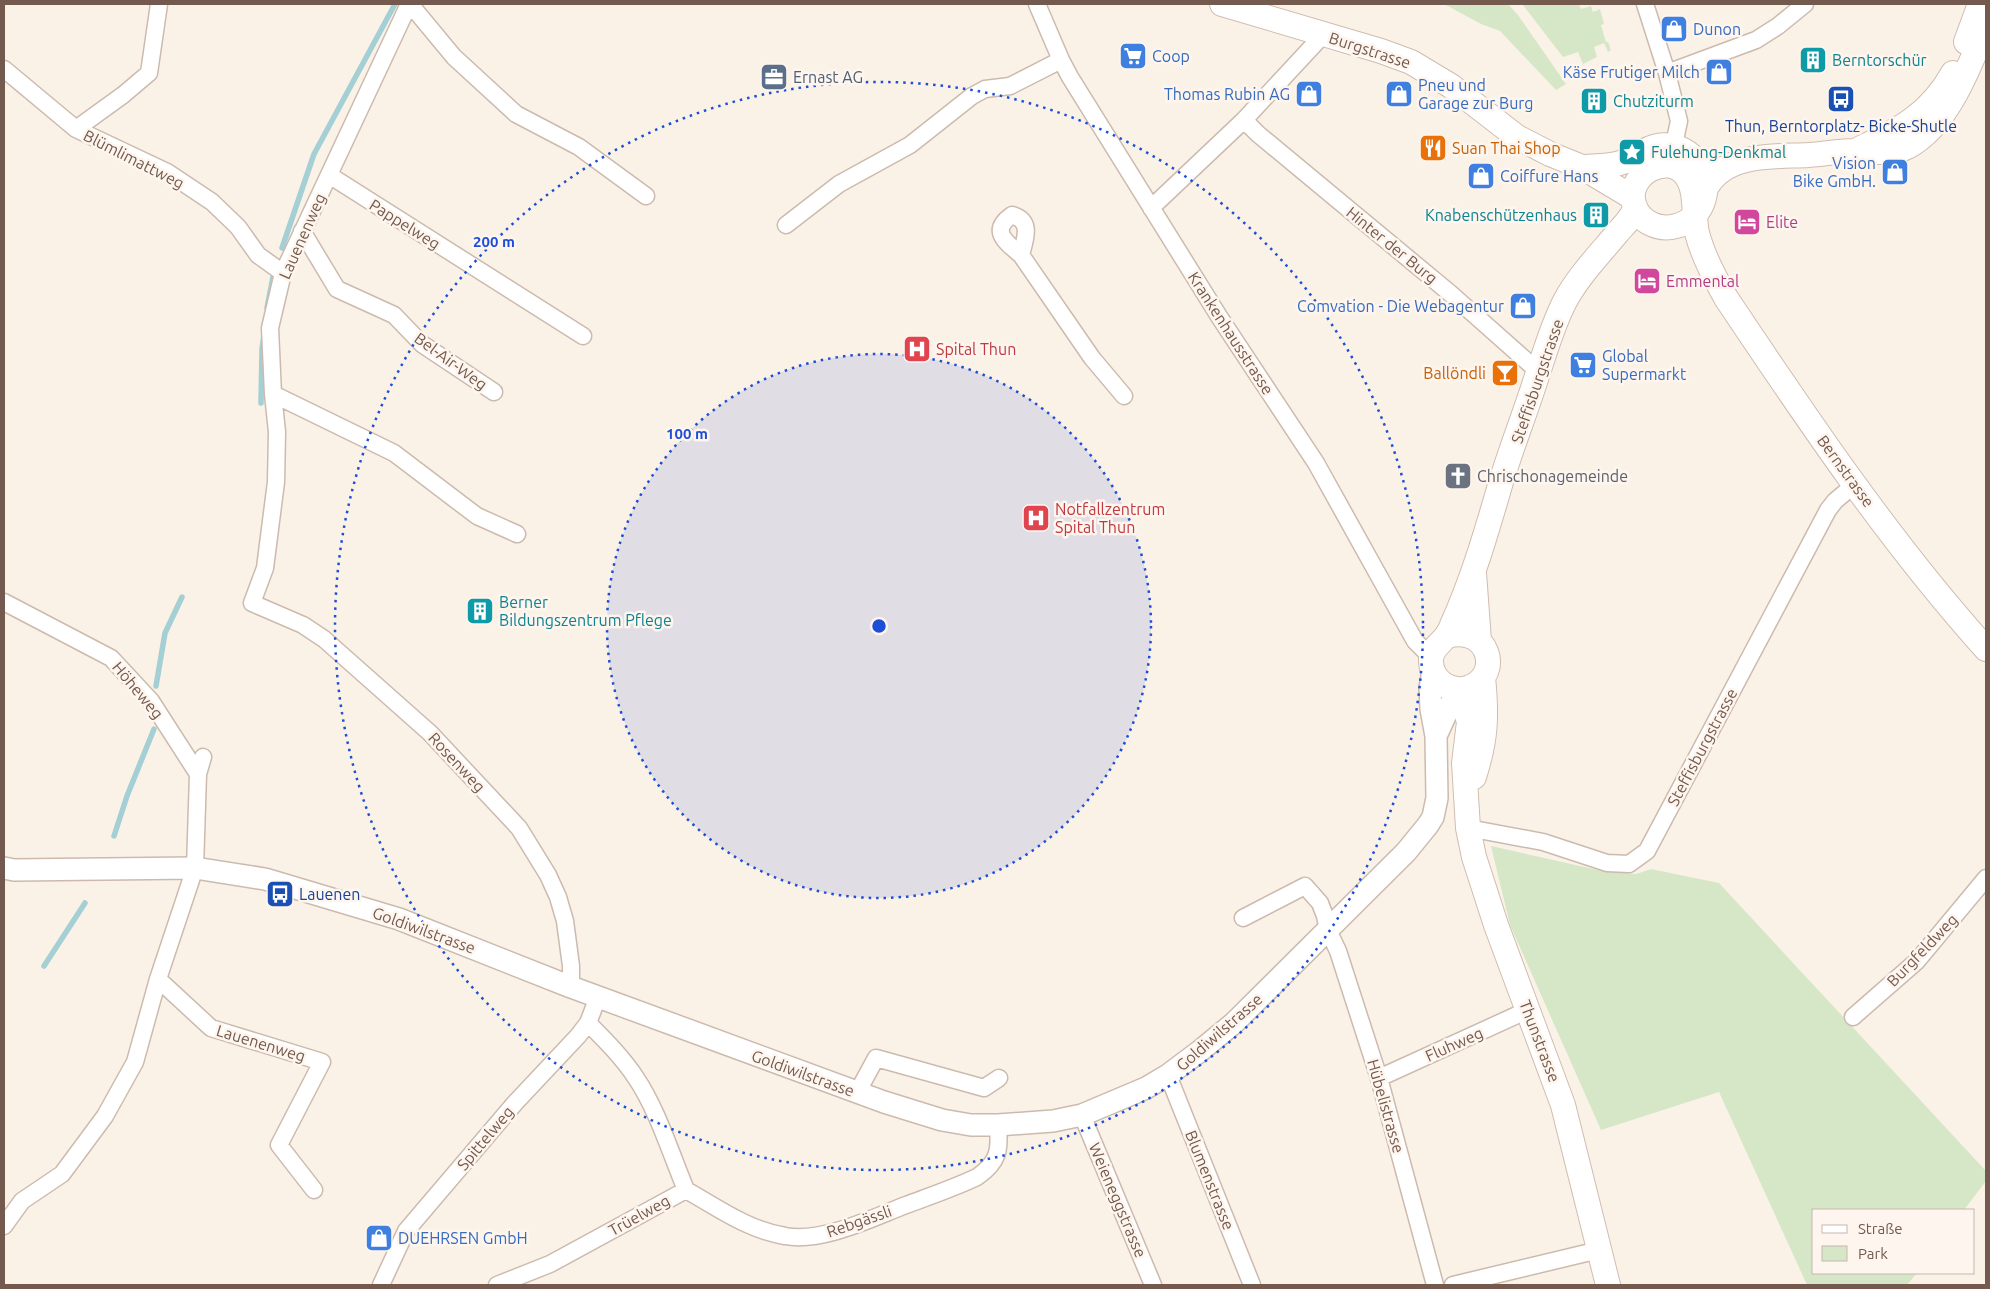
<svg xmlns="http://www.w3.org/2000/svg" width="1990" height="1289" font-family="Ubuntu,sans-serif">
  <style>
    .green { fill: #d6e7c7 }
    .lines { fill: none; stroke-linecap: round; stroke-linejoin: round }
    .stream { stroke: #a4cfd4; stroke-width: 5.5 }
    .minor-casing { stroke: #ccbaae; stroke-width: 19 }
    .tertiary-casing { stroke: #ccbaae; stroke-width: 24 }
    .secondary-casing { stroke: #d0bcaf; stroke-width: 26 }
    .minor { stroke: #fff; stroke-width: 16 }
    .tertiary { stroke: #fff; stroke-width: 21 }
    .secondary { stroke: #fff; stroke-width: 24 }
    .ring { fill: none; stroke: #1d4ed8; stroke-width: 2.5; stroke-dasharray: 2.5 5 }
    .labels { text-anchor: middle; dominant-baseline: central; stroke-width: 5; stroke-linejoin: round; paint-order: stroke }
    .shop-label { font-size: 16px; fill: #366cbe; stroke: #fef6ee; text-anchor: start }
    .street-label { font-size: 16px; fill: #73594e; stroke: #fef6ee }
    .culture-label { font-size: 16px; fill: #0d838f; stroke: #fef6ee; text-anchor: start }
    .service-label { font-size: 16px; fill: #4e5e75; stroke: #fef6ee; text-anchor: start }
    .transit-label { font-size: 16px; fill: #164399; stroke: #fef6ee }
    .food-label { font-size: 16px; fill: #c56008; stroke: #fef6ee; text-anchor: start }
    .hotel-label { font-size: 16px; fill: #b23c85; stroke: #fef6ee; text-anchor: start }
    .health-label { font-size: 16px; fill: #be3a42; stroke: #fef6ee; text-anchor: start }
    .worship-label { font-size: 16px; fill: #5b616d; stroke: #fef6ee; text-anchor: start }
    .centre { fill: #1d4ed8; stroke: #fef6ee; stroke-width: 2.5 }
    .ring-label { font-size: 15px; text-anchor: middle; font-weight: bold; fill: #1d4ed8; stroke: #fef6ee; stroke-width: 5; stroke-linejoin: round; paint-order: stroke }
  </style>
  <rect width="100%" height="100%" fill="#fbf2e7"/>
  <!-- green -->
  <path class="green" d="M 1444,4 L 1508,4 L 1518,15 L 1566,84 L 1556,90 L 1500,31 L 1481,24 Z
    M 1522,4 L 1579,4 L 1581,9 L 1591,6 L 1593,12 L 1600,9 L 1604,24 L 1601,25 L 1606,42 L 1608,42 L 1611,50 L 1608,52 L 1604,43 L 1594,47 L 1597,57 L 1583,64 L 1578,52 L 1563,57 Z
    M 1491,846 L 1598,870 L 1636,874 L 1651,869 L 1719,883 L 1986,1171 L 1986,1181 L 1964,1210 L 1814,1210 L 1814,1273 L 1917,1273 L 1907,1285 L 1807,1285 L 1719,1092 L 1601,1130 L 1510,925 Z"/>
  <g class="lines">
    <!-- stream -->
    <path class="stream" d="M 282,248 L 314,154 L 395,4
      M 267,308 L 273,277
      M 261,403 L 262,349 L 264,335
      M 156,686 L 165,633 L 182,597
      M 114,836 L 127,796 L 154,729
      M 44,966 L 85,903"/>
    <!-- minor casing -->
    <g class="minor-casing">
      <path id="minor" d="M 409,4 L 283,273 L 270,328 L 273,394 L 277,432 L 276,482 L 265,568 L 252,603 L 303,625 L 324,639 L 430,733 L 519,828 L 548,875 L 558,897 L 565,921 L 571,966 L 571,987
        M 410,4 L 454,57 L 516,114 L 579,147 L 646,196
        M 1037,4 L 1061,60 L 1070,77 L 1220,318 L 1316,463 L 1415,641 L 1431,657
        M 1645,4 L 1667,73 L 1679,121 L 1676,135 L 1670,147
        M 4,69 L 76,129 L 167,172 L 212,202 L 238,227 L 258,255 L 283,273
        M 1667,73 L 1756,40 L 1778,26 L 1805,4
        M 1244,120 L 1258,134 L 1451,294 L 1539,372
        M 76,129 L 123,95 L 149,73 L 159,4
        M 329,175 L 583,336
        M 1151,208 L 1244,120 L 1323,35
        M 786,225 L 839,184 L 910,145 L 972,96 L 985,89 L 1010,86 L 1061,60
        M 302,231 L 337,289 L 394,315 L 422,344 L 494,392
        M 1021,255 C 1025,239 1033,221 1012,215 C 989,231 1006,242 1021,255 L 1092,358 L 1124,396
        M 273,394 L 394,453 L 477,516 L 517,534
        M 4,602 L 111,658 L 151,701 L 198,774
        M 1468,828 L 1543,842 L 1607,863 L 1629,864 L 1647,851 L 1828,510 L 1835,501 L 1854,485
        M 1243,918 L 1305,886 L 1320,903 L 1325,916 L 1328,930 L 1338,951 L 1379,1078 L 1435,1285
        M 158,979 L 211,1028 L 322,1062 L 279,1145 L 314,1190
        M 1853,1017 L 1917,961 L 1986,878
        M 1168,1075 L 1252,1285
        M 1379,1078 L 1528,1010
        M 857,1093 L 876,1058 L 984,1088 L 999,1078
        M 1082,1115 L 1153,1285
        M 686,1190 C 718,1208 748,1230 785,1236 C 822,1243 872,1218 906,1205 C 930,1196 954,1188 977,1177 C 999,1162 1000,1150 998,1125
        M 4,1226 L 22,1201 L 62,1174 L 105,1116 L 135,1062 L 158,979 L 195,868 L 198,774 L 203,757
        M 381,1285 L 406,1231 L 515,1103 L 578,1036 L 588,1023 L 598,997
        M 497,1285 L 550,1264 L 686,1190 C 671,1154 657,1109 636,1078 C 623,1058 605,1040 588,1023
        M 1453,1285 L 1599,1250"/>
    </g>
    <!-- tertiary casing -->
    <g class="tertiary-casing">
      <path id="tertiary" d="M 1436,736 L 1451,703 L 1465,689
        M 4,868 L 14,870 L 195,868 L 265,879 L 399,919 L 571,987 L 884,1102 L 942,1120 L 971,1125 L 998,1125 L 1053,1121 L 1082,1115 L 1146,1088 L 1168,1075 L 1200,1051 L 1234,1023 L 1406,852 L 1428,825 L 1433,817 L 1437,798 L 1436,736 L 1431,709 L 1430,688 L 1433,671"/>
    </g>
    <!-- secondary casing -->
    <g class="secondary-casing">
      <path id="secondary" d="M 1222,4 L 1381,51 L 1411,62 L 1451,86 L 1517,137 L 1550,154 L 1582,167 L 1632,197
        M 1966,42 L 1980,4
        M 1859,149 C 1900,130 1930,114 1953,73
        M 1582,167 C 1595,166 1611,167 1623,162 C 1635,158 1645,148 1657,146 C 1687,140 1712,170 1704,198 C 1701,211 1690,223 1676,226 C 1659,231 1639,222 1634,204 C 1625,175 1669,150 1687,177 C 1697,192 1693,215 1697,233 C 1703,256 1715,278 1726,298 C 1807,419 1889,541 1986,649
        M 1706,188 C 1725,152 1775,157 1809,155 C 1824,154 1840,151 1855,151 C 1873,150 1890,156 1907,147 C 1947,127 1971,64 1986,25
        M 1474,573 L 1479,641
        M 1447,636 C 1488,624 1503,674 1470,687 C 1451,695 1430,680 1431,659 C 1432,647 1441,644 1447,635 C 1449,632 1451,628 1452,625 C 1473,579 1487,530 1501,482 C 1511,449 1524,416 1535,382 C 1544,355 1552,326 1565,301 C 1579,275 1600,254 1618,232 C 1625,224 1632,218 1635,208
        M 1454,689 L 1464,705 L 1469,722 L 1464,763 L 1468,828 L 1474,857 L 1496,925 L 1563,1105 L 1608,1285
        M 1474,777 C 1486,739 1487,717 1483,677"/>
    </g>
    <!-- minor -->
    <use href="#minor" class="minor"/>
    <!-- tertiary -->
    <use href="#tertiary" class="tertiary"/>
    <!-- secondary -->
    <use href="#secondary" class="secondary"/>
  </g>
  <!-- distance rings -->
  <circle cx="879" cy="626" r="272" fill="#1d4ed8" fill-opacity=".12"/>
  <g class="ring">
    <circle cx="879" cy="626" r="272"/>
    <circle cx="879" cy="626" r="544"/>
  </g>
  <!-- icons -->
  <defs>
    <g id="shop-square" transform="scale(1.4375)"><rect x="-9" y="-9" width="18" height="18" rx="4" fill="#3f7fe0" stroke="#fef6ee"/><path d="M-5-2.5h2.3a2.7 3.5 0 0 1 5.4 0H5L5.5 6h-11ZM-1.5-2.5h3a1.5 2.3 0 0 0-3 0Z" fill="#fff"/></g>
    <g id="supermarket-square" transform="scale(1.4375)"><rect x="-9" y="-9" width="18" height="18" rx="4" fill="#3f7fe0" stroke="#fef6ee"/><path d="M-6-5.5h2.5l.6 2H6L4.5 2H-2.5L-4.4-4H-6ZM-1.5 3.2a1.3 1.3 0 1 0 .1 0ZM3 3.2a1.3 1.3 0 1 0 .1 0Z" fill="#fff"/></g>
    <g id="building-square" transform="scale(1.4375)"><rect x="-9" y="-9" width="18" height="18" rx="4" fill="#0f9aa8" stroke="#fef6ee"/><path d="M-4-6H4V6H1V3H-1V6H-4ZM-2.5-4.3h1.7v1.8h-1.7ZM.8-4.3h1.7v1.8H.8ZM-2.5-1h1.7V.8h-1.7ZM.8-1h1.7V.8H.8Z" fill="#fff"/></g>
    <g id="office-square" transform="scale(1.4375)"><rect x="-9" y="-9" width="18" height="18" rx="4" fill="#5c6f8a" stroke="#fef6ee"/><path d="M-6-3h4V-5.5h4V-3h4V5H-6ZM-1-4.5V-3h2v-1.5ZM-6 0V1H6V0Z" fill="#fff"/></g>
    <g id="bus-square" transform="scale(1.4375)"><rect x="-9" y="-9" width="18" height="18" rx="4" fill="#1a4fb4" stroke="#fef6ee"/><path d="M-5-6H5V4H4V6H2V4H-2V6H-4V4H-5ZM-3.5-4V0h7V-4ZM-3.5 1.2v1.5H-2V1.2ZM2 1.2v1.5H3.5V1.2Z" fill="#fff"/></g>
    <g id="restaurant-square" transform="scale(1.4375)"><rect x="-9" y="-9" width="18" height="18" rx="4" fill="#e8710a" stroke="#fef6ee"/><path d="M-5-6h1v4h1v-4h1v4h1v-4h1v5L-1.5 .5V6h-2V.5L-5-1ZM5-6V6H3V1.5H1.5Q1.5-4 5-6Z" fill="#fff"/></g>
    <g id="sight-square" transform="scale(1.4375)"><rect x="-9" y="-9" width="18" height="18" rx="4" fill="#0f9aa8" stroke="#fef6ee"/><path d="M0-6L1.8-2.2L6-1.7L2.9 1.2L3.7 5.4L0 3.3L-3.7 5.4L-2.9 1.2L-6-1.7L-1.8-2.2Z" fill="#fff"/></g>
    <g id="hotel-square" transform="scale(1.4375)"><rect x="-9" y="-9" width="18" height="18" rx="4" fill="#d1479c" stroke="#fef6ee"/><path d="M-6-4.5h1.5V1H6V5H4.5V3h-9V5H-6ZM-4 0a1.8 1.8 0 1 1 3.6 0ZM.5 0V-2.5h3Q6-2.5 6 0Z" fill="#fff"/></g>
    <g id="hospital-square" transform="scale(1.4375)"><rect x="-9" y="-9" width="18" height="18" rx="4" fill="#e0444e" stroke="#fef6ee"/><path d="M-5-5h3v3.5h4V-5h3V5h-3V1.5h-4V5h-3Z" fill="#fff"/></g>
    <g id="bar-square" transform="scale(1.4375)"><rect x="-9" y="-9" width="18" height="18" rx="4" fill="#e8710a" stroke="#fef6ee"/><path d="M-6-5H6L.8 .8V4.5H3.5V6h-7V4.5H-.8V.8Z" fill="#fff"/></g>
    <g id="church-square" transform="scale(1.4375)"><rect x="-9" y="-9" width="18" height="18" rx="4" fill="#6b7280" stroke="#fef6ee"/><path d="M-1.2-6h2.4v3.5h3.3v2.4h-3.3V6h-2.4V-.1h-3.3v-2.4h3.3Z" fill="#fff"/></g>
  </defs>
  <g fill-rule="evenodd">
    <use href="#shop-square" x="1674" y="29"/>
    <use href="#supermarket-square" x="1133" y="56"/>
    <use href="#building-square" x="1813" y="60"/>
    <use href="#shop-square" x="1719" y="72"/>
    <use href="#office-square" x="774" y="77"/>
    <use href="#shop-square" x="1309" y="94"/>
    <use href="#shop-square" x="1399" y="94"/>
    <use href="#bus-square" x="1841" y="99"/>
    <use href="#building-square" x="1594" y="101"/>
    <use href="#restaurant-square" x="1433" y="148"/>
    <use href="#sight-square" x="1632" y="152"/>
    <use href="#shop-square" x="1895" y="172"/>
    <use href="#shop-square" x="1481" y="176"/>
    <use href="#building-square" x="1596" y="215"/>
    <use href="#hotel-square" x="1747" y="222"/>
    <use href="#hotel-square" x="1647" y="281"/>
    <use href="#shop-square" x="1523" y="306"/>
    <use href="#hospital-square" x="917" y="349"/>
    <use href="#supermarket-square" x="1583" y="365"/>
    <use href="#bar-square" x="1505" y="373"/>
    <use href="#church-square" x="1458" y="476"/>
    <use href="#hospital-square" x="1036" y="518"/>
    <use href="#building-square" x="480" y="611"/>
    <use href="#bus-square" x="280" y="894"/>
    <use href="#shop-square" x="379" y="1238"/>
  </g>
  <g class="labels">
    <!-- shop labels -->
    <g class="shop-label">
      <text x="1693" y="29">Dunon</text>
      <text x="1152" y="56">Coop</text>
      <text x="1700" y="72" text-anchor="end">Käse Frutiger Milch</text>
      <text x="1418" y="85">Pneu und<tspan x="1418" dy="18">Garage zur Burg</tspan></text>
      <text x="1290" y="94" text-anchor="end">Thomas Rubin AG</text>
      <text x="1876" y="163" text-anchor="end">Vision<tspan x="1876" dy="18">Bike GmbH.</tspan></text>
      <text x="1500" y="176">Coiffure Hans</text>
      <text x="1504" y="306" text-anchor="end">Comvation - Die Webagentur</text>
      <text x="1602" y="356">Global<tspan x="1602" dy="18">Supermarkt</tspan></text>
      <text x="398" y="1238">DUEHRSEN GmbH</text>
    </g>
    <!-- street labels -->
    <g class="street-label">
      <text transform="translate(1370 50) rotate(18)">Burgstrasse</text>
      <text transform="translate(134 159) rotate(27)">Blümlimattweg</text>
      <text transform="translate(405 224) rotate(32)">Pappelweg</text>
      <text transform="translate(302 236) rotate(-66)">Lauenenweg</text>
      <text transform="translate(1392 245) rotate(39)">Hinter der Burg</text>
      <text transform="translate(1231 333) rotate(57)">Krankenhausstrasse</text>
      <text transform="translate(451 361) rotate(36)">Bel-Air-Weg</text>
      <text transform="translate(1537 381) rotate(-71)">Steffisburgstrasse</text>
      <text transform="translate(1846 471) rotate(54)">Bernstrasse</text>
      <text transform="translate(138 690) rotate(50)">Höheweg</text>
      <text transform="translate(1702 747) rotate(-62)">Steffisburgstrasse</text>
      <text transform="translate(457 762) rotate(47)">Rosenweg</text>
      <text transform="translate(424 930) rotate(20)">Goldiwilstrasse</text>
      <text transform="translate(1922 950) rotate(-46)">Burgfeldweg</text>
      <text transform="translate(1219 1032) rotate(-41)">Goldiwilstrasse</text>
      <text transform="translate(1540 1041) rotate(69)">Thunstrasse</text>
      <text transform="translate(261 1043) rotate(17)">Lauenenweg</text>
      <text transform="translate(1454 1044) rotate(-24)">Fluhweg</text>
      <text transform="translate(803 1073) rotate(20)">Goldiwilstrasse</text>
      <text transform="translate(1386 1106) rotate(74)">Hübelistrasse</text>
      <text transform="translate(485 1138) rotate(-50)">Spittelweg</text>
      <text transform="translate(1210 1180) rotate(68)">Blumenstrasse</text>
      <text transform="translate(1118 1200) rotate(67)">Weieneggstrasse</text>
      <text transform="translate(639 1215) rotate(-29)">Trüelweg</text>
      <text transform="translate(859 1221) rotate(-19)">Rebgässli</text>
    </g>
    <!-- culture labels -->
    <g class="culture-label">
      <text x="1832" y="60">Berntorschür</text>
      <text x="1613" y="101">Chutziturm</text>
      <text x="1651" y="152">Fulehung-Denkmal</text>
      <text x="1577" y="215" text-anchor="end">Knabenschützenhaus</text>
      <text x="499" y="602">Berner<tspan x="499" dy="18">Bildungszentrum Pflege</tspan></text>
    </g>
    <!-- service labels -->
    <g class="service-label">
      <text x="793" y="77">Ernast AG</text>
    </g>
    <!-- transit labels -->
    <g class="transit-label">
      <text x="1841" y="126">Thun, Berntorplatz- Bicke-Shutle</text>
      <text x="299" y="894" text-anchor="start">Lauenen</text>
    </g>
    <!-- food labels -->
    <g class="food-label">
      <text x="1452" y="148">Suan Thai Shop</text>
      <text x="1486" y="373" text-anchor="end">Ballöndli</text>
    </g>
    <!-- hotel labels -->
    <g class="hotel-label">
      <text x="1766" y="222">Elite</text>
      <text x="1666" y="281">Emmental</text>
    </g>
    <!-- health labels -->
    <g class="health-label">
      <text x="936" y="349">Spital Thun</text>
      <text x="1055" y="509">Notfallzentrum<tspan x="1055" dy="18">Spital Thun</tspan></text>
    </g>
    <!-- worship labels -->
    <g class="worship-label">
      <text x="1477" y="476">Chrischonagemeinde</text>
    </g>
  </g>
  <circle cx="879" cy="626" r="8" class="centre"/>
  <g class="ring-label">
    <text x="494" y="247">200 m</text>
    <text x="687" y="439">100 m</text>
  </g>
  <!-- border -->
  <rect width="1990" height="1289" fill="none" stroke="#73594e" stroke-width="10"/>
  <!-- legend -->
  <rect x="1812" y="1209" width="162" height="65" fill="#fef6ee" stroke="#c6b7ae"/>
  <rect x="1822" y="1225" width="25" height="8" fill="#ffffff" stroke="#c6b7ae"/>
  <text x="1858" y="1234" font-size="15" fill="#73594e">Straße</text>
  <rect x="1822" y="1246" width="25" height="15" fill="#d6e7c7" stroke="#c6b7ae"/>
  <text x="1858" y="1259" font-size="15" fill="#73594e">Park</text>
</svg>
